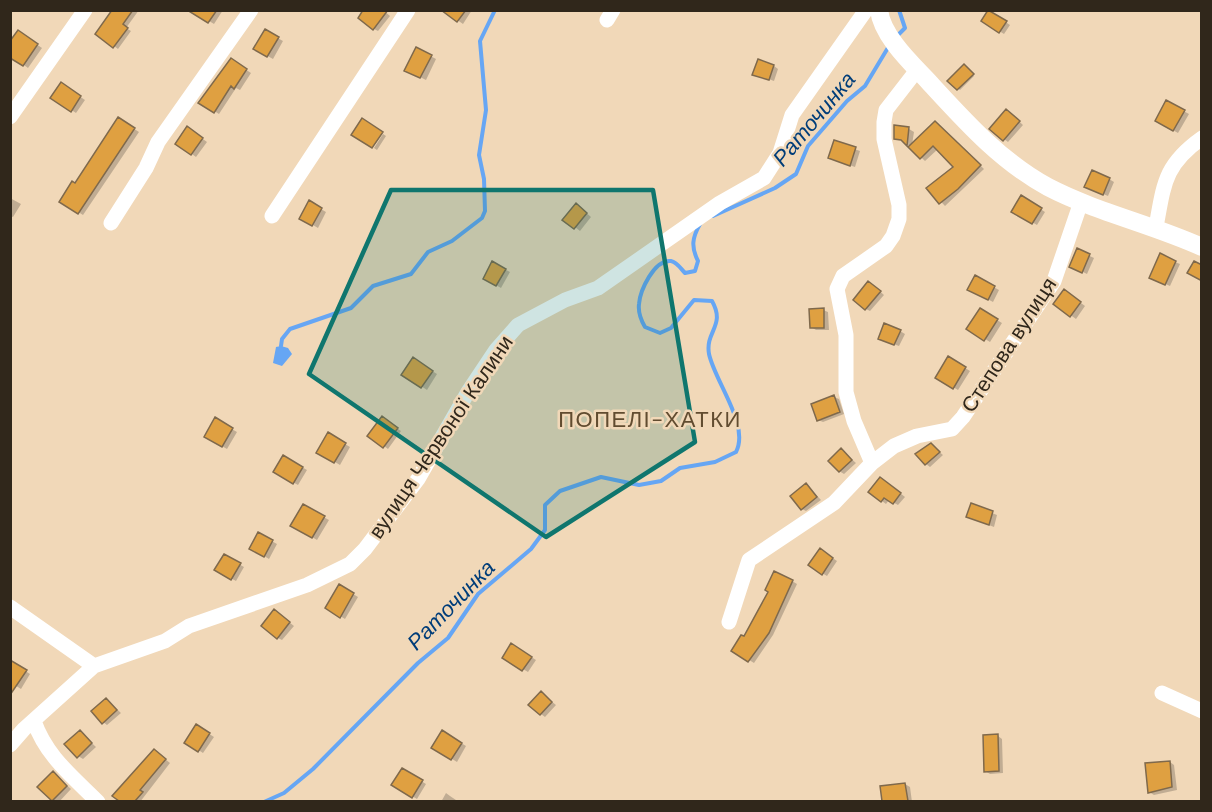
<svg xmlns="http://www.w3.org/2000/svg" width="1212" height="812" font-family="'DM Sans',sans-serif">
  <style>
    .water { fill: #66a6f4 }
    .shadow { fill: #0003 }
    .lines { fill: none; stroke-linecap: round; stroke-linejoin: round }
    .stream { stroke: #66a6f4; stroke-width: 4 }
    .building { fill: #dfa041; stroke: #7f694c; stroke-width: 1.5 }
    .minor { stroke: #fff; stroke-width: 15 }
    .major { stroke: #fff; stroke-width: 18 }
    .marked { fill: #0f766e; fill-opacity: 0.2; stroke: #0f766e; stroke-width: 4.5; stroke-linejoin: round }
    .labels { text-anchor: middle; dominant-baseline: central; stroke-width: 5; stroke-linejoin: round; paint-order: stroke }
    .street-label { font-size: 21px; fill: #30271b; stroke: #f1d8b8 }
    .water-label { font-size: 22px; font-style: italic; fill: #003d79; stroke: #f1d8b8 }
    .neighbourhood-label { font-size: 22px; letter-spacing: 1.5px; fill: #614c30; stroke: #f1d8b8 }
  </style>
  <rect width="100%" height="100%" fill="#f1d8b8"/>
  <!-- water -->
  <path class="water" d="M 281,346 L 288,348 L 292,354 L 282,366 L 273,363 L 276,347 Z"/>
  <!-- shadow -->
  <path class="shadow" d="M 114,10 L 139,10 L 126,28 L 131,31 L 118,49 L 114,46 Z
    M 191,10 L 223,10 L 214,24 Z
    M 383,10 L 390,16 L 378,31 L 374,29 Z
    M 443,10 L 472,10 L 463,24 Z
    M 989,11 L 1010,25 L 1004,34 L 983,21 Z
    M 265,31 L 283,41 L 273,59 L 255,49 Z
    M 23,35 L 42,48 L 28,68 L 24,65 Z
    M 417,49 L 436,59 L 426,80 L 406,70 Z
    M 231,60 L 251,73 L 240,90 L 236,88 L 219,114 L 200,102 Z
    M 774,66 L 778,69 L 774,81 L 757,75 Z
    M 966,67 L 974,76 L 960,90 L 950,81 Z
    M 61,84 L 85,100 L 76,113 L 52,97 Z
    M 1167,102 L 1189,114 L 1178,133 L 1157,121 Z
    M 1011,114 L 1023,125 L 1008,142 L 1004,139 Z
    M 119,119 L 139,132 L 83,215 L 61,201 L 76,185 Z
    M 940,126 L 984,169 L 945,206 L 929,189 L 955,167 L 938,149 L 925,161 L 904,141 L 895,138 L 895,127 L 909,129 L 914,132 L 912,145 Z
    M 192,131 L 207,142 L 196,157 L 177,143 Z
    M 383,134 L 386,136 L 377,150 L 374,148 Z
    M 835,142 L 860,151 L 855,167 L 834,160 Z
    M 1109,179 L 1114,182 L 1108,196 L 1091,189 Z
    M 1022,197 L 1045,212 L 1037,225 L 1013,211 Z
    M 10,198 L 21,204 L 13,217 L 10,216 Z
    M 309,202 L 326,212 L 318,228 L 301,218 Z
    M 581,208 L 591,217 L 580,231 L 565,219 Z
    M 1077,250 L 1094,258 L 1087,274 L 1071,266 Z
    M 1175,262 L 1180,264 L 1170,286 L 1156,280 Z
    M 493,263 L 510,272 L 501,288 L 485,279 Z
    M 975,277 L 999,290 L 993,302 L 969,289 Z
    M 873,285 L 884,295 L 870,311 L 866,309 Z
    M 1069,294 L 1085,306 L 1076,319 L 1055,304 Z
    M 823,310 L 828,312 L 829,330 L 816,330 L 811,327 Z
    M 980,310 L 1002,323 L 990,342 L 969,329 Z
    M 900,331 L 905,334 L 899,346 L 885,341 Z
    M 949,358 L 970,371 L 958,390 L 937,377 Z
    M 413,359 L 437,374 L 427,390 L 403,374 Z
    M 834,397 L 839,399 L 844,414 L 823,422 L 818,420 Z
    M 216,420 L 237,432 L 227,449 L 206,437 Z
    M 387,421 L 401,431 L 388,449 L 384,446 Z
    M 328,434 L 350,447 L 340,465 L 318,452 Z
    M 931,445 L 943,455 L 930,467 L 926,464 Z
    M 841,450 L 856,463 L 844,474 L 839,471 Z
    M 284,457 L 307,470 L 298,485 L 275,472 Z
    M 885,481 L 905,497 L 898,505 L 889,500 L 886,504 L 882,501 Z
    M 806,484 L 821,500 L 806,511 L 802,509 Z
    M 972,505 L 997,515 L 994,527 L 968,517 Z
    M 303,506 L 329,520 L 317,540 L 292,525 Z
    M 259,534 L 277,544 L 269,559 L 251,548 Z
    M 825,553 L 837,561 L 827,576 L 822,573 Z
    M 224,556 L 244,567 L 236,581 L 216,570 Z
    M 792,581 L 797,584 L 773,635 L 754,663 L 733,650 Z
    M 340,586 L 358,597 L 345,619 L 327,608 Z
    M 279,614 L 294,626 L 282,640 L 278,638 Z
    M 512,645 L 536,660 L 528,672 L 504,658 Z
    M 10,661 L 30,674 L 21,689 L 10,682 Z
    M 541,693 L 556,705 L 545,717 L 541,714 Z
    M 106,699 L 121,713 L 107,725 L 103,722 Z
    M 197,726 L 214,737 L 203,753 L 186,742 Z
    M 80,732 L 96,747 L 83,759 L 78,756 Z
    M 443,732 L 466,746 L 457,762 L 433,747 Z
    M 998,736 L 1002,739 L 1003,773 L 990,774 L 985,771 Z
    M 159,754 L 170,763 L 140,802 L 121,802 L 114,796 Z
    M 1170,762 L 1174,765 L 1177,790 L 1154,795 L 1149,792 Z
    M 403,770 L 426,784 L 417,799 L 393,785 Z
    M 53,773 L 71,789 L 59,802 L 53,800 Z
    M 905,784 L 910,787 L 912,802 L 883,802 L 882,788 Z
    M 446,793 L 450,796 L 459,802 L 441,802 Z"/>
  <g class="lines">
    <!-- stream -->
    <path class="stream" d="M 895,38 L 905,28 L 899,10
      M 713,216 L 775,188 L 796,174 L 808,146 L 847,101 L 865,86 L 889,46
      M 281,346 L 282,339 L 290,329 L 351,308 L 373,286 L 411,274 L 428,252 L 452,241 L 482,218 L 485,211 L 484,179 L 479,155 L 486,110 L 480,41 L 495,10
      M 264,802 L 284,793 L 313,769 L 418,663 L 448,638 L 478,594 L 531,549 L 545,530 L 545,505 L 560,491 L 601,477 L 639,485 L 661,481 L 680,468 L 715,462 L 736,452 C 750,425 715,382 709,354 C 705,331 726,326 712,301 L 694,300 L 671,328 L 660,333 L 645,327 C 641,320 638,312 639,304 C 640,291 654,259 671,261 C 677,262 681,269 685,273 L 695,271 L 698,261 C 691,247 692,238 700,224"/>
  </g>
  <!-- building -->
  <path class="building" d="M 112,10 L 133,10 L 123,24 L 128,28 L 113,48 L 95,34 Z
    M 187,10 L 217,10 L 208,23 Z
    M 363,10 L 388,10 L 373,30 L 358,18 Z
    M 441,10 L 466,10 L 457,22 Z
    M 988,10 L 1007,21 L 999,33 L 981,21 Z
    M 265,29 L 279,37 L 267,57 L 253,49 Z
    M 18,30 L 38,44 L 23,66 L 10,58 L 10,41 Z
    M 416,47 L 432,55 L 420,78 L 404,71 Z
    M 231,58 L 247,69 L 234,89 L 231,86 L 214,113 L 198,103 Z
    M 758,59 L 774,65 L 769,80 L 752,75 Z
    M 964,64 L 974,74 L 957,90 L 947,81 Z
    M 61,82 L 81,96 L 71,112 L 50,98 Z
    M 1166,100 L 1185,110 L 1173,131 L 1155,121 Z
    M 1006,109 L 1020,121 L 1003,141 L 989,129 Z
    M 118,117 L 135,128 L 78,214 L 59,202 L 72,181 L 75,183 Z
    M 362,118 L 383,132 L 372,148 L 351,135 Z
    M 935,121 L 981,165 L 958,189 L 939,204 L 926,188 L 953,167 L 933,146 L 920,159 L 908,147 Z
    M 894,125 L 909,127 L 907,146 L 901,140 L 894,139 Z
    M 187,126 L 203,138 L 191,155 L 175,144 Z
    M 834,140 L 856,147 L 850,166 L 828,158 Z
    M 1092,170 L 1110,178 L 1103,195 L 1084,187 Z
    M 1021,195 L 1042,208 L 1032,224 L 1011,212 Z
    M 309,200 L 322,208 L 312,226 L 299,219 Z
    M 576,203 L 587,213 L 574,229 L 562,220 Z
    M 1077,248 L 1090,254 L 1082,273 L 1069,267 Z
    M 1160,253 L 1176,261 L 1165,285 L 1149,278 Z
    M 492,261 L 506,269 L 496,286 L 483,279 Z
    M 1194,261 L 1202,265 L 1202,281 L 1187,273 Z
    M 975,275 L 995,286 L 988,300 L 967,290 Z
    M 868,281 L 881,291 L 865,310 L 853,300 Z
    M 1064,289 L 1081,302 L 1070,317 L 1053,304 Z
    M 824,308 L 824,328 L 810,328 L 809,309 Z
    M 980,308 L 998,319 L 984,341 L 966,329 Z
    M 884,323 L 901,330 L 894,345 L 878,339 Z
    M 948,356 L 966,367 L 953,389 L 935,378 Z
    M 413,357 L 433,371 L 421,388 L 401,375 Z
    M 834,395 L 840,412 L 817,421 L 811,404 Z
    M 382,416 L 398,428 L 383,448 L 367,436 Z
    M 215,417 L 233,428 L 222,447 L 204,437 Z
    M 328,432 L 346,443 L 334,463 L 316,453 Z
    M 931,443 L 940,452 L 925,465 L 915,454 Z
    M 841,448 L 852,460 L 839,472 L 828,461 Z
    M 283,455 L 303,467 L 293,484 L 273,472 Z
    M 880,477 L 901,493 L 893,504 L 884,498 L 881,502 L 868,492 Z
    M 806,483 L 817,497 L 801,510 L 790,496 Z
    M 971,503 L 993,511 L 989,525 L 966,517 Z
    M 303,504 L 325,516 L 312,538 L 290,526 Z
    M 258,532 L 273,540 L 264,557 L 249,549 Z
    M 820,548 L 833,558 L 822,575 L 808,565 Z
    M 224,554 L 241,563 L 231,580 L 214,570 Z
    M 774,571 L 793,580 L 769,633 L 748,662 L 731,651 L 741,635 L 744,636 L 768,592 L 765,590 Z
    M 339,584 L 354,593 L 340,618 L 325,608 Z
    M 274,609 L 290,622 L 277,639 L 261,626 Z
    M 511,643 L 532,657 L 522,671 L 502,658 Z
    M 10,660 L 27,670 L 10,695 Z
    M 541,691 L 552,702 L 540,715 L 528,705 Z
    M 106,698 L 117,710 L 102,724 L 91,711 Z
    M 196,724 L 210,733 L 198,752 L 184,743 Z
    M 80,730 L 92,743 L 77,758 L 64,744 Z
    M 442,730 L 462,743 L 451,760 L 431,748 Z
    M 998,734 L 999,771 L 984,772 L 983,735 Z
    M 154,749 L 166,759 L 140,790 L 143,792 L 135,801 L 119,801 L 112,796 Z
    M 1170,761 L 1172,787 L 1148,793 L 1145,763 Z
    M 402,768 L 423,780 L 412,798 L 391,785 Z
    M 53,771 L 67,786 L 52,801 L 37,787 Z
    M 905,783 L 908,801 L 882,801 L 880,786 Z"/>
  <g class="lines">
    <!-- minor -->
    <path class="minor" d="M 607,20 L 613,10
      M 10,117 L 85,10
      M 272,216 L 408,10
      M 111,223 L 146,168 L 158,142 L 251,10
      M 1156,227 C 1164,184 1164,165 1202,138
      M 872,463 L 854,421 L 846,392 L 846,335 L 837,289 L 843,276 L 886,246 L 893,236 L 899,219 L 899,205 L 884,139 L 884,122 L 886,110 L 917,70
      M 10,607 L 94,666
      M 729,622 L 749,560 L 834,503 L 872,463 L 894,446 L 917,436 L 952,429 L 963,417 L 1054,281 L 1081,202
      M 1162,693 L 1202,711
      M 34,721 C 46,756 72,776 98,802
      M 10,745 L 24,729 L 94,666 L 165,641 L 189,626 L 307,585 L 350,564 L 365,549 L 418,479 L 468,392 L 496,350 L 518,325 L 565,300 L 598,288 L 720,203 L 764,178 L 780,153 L 792,115 L 866,10"/>
    <!-- major -->
    <path class="major" d="M 879,10 C 882,36 911,63 928,81 C 964,120 1000,161 1048,187 C 1096,212 1151,224 1202,247"/>
  </g>
  <!-- marked area -->
  <path class="marked" d="M 391,190 L 653,190 L 695,442 L 546,537 L 309,374 Z"/>
  <g class="labels">
    <!-- street labels -->
    <g class="street-label">
      <text transform="translate(1009 345) rotate(-57)">Степова вулиця</text>
      <text transform="translate(441 437) rotate(-56)">вулиця Червоної Калини</text>
    </g>
    <!-- water labels -->
    <g class="water-label">
      <text transform="translate(814 119) rotate(-50)">Раточинка</text>
      <text transform="translate(451 605) rotate(-46)">Раточинка</text>
    </g>
    <!-- neighbourhood labels -->
    <g class="neighbourhood-label">
      <text x="650" y="419">ПОПЕЛІ-ХАТКИ</text>
    </g>
  </g>
  <!-- border -->
  <rect width="1212" height="812" fill="none" stroke="#30271b" stroke-width="24"/>
</svg>
